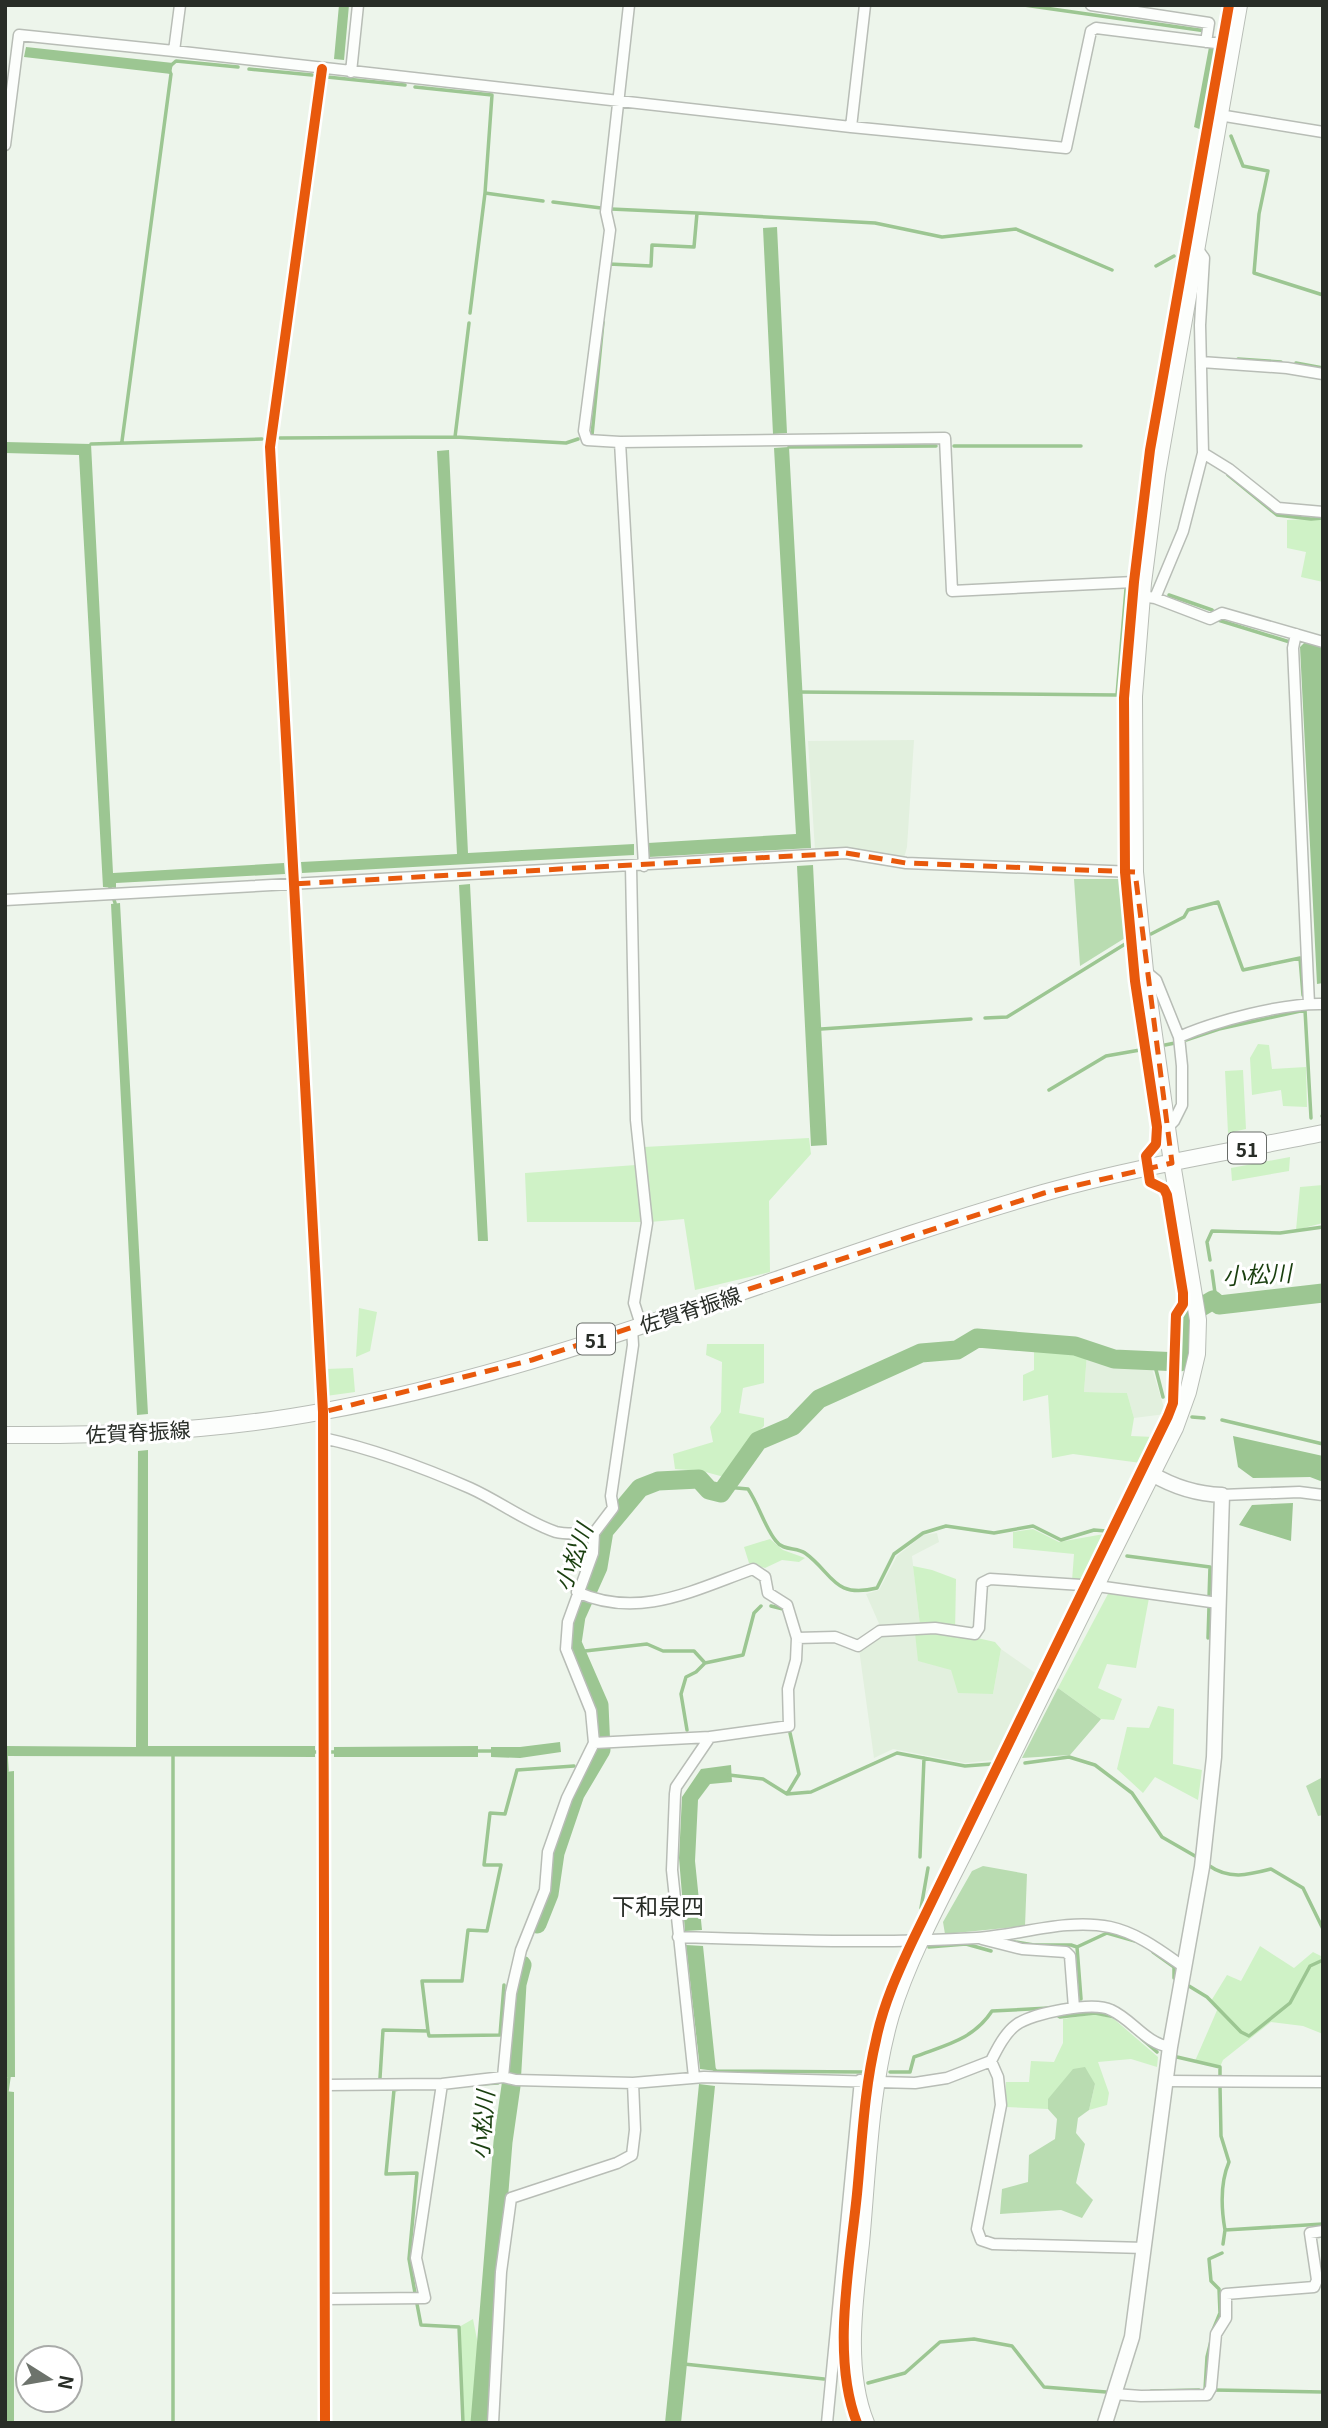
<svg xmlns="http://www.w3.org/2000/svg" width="1328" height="2428" font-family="Georgia,'Noto Sans JP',serif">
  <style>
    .built { fill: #e2f0de }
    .green { fill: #cff2c6 }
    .forest { fill: #b9dcb1 }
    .water { fill: #9cc692 }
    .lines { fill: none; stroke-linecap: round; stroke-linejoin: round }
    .stream { stroke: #9cc692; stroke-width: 3.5 }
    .river { stroke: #9cc692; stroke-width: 19 }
    .street-casing { stroke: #b8bdb6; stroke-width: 13 }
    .secondary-casing { stroke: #b8bdb6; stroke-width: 17 }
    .primary-casing { stroke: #b8bdb6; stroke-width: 18 }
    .street { stroke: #fcfefc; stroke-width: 10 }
    .secondary { stroke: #fcfefc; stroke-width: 14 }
    .primary { stroke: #fcfefc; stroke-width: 16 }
    .cycleway-casing { stroke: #fff; stroke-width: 15 }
    .cycleway { stroke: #e8590c; stroke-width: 10 }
    .marked { fill: none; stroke: #e8590c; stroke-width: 5; stroke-dasharray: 14 9; stroke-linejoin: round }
    .labels { text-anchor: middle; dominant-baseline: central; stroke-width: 6; stroke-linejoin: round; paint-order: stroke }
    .shield { fill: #fff; stroke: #686c68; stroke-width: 2 }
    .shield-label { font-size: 19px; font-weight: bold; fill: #282d27 }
    .street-label { font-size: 21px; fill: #282d27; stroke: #fff }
    .water-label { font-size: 23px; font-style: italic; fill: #1a3f0f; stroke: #fff }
    .neighbourhood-label { font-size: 23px; fill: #282d27; stroke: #fff }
  </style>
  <rect width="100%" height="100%" fill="#edf5eb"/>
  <!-- built -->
  <path class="built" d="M 914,740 L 907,847 L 904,858 L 815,850 L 808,741 Z
    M 1087,1354 L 1114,1363 L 1152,1369 L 1166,1414 L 1134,1418 L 1127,1393 L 1084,1392 Z
    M 937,1533 L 939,1542 L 912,1556 L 920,1625 L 951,1670 L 993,1694 L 1001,1649 L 1038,1675 L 993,1760 L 965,1763 L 893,1749 L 874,1758 L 859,1649 L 884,1635 L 866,1594 L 879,1590 L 897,1556 L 923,1535 Z"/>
  <!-- green -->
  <path class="green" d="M 1323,518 L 1323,582 L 1301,577 L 1306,552 L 1287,548 L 1287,520 Z
    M 1258,1044 L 1269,1045 L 1272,1069 L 1306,1067 L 1307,1107 L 1283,1106 L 1281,1090 L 1252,1095 L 1250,1058 Z
    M 1243,1070 L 1246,1129 L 1228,1133 L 1225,1071 Z
    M 809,1138 L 811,1154 L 769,1201 L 770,1272 L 695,1290 L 684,1219 L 650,1222 L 644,1147 Z
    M 1290,1157 L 1289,1171 L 1232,1181 L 1231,1168 Z
    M 636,1165 L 642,1222 L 527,1222 L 525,1173 Z
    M 1323,1185 L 1323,1223 L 1296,1230 L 1300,1187 Z
    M 359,1308 L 377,1312 L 370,1351 L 356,1357 Z
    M 707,1344 L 764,1344 L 764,1383 L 743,1388 L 739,1413 L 764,1418 L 764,1426 L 740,1450 L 724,1477 L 702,1471 L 675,1469 L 673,1454 L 713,1442 L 710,1427 L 721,1412 L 722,1362 L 706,1355 Z
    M 1034,1346 L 1087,1354 L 1084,1392 L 1127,1393 L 1134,1418 L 1131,1436 L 1154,1437 L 1141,1463 L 1073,1454 L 1052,1458 L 1048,1395 L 1023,1401 L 1023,1375 L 1034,1370 Z
    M 353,1368 L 355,1392 L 326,1396 L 325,1369 Z
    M 1033,1529 L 1059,1542 L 1104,1534 L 1080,1582 L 1072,1581 L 1074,1554 L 1013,1548 L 1013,1532 Z
    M 770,1539 L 783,1550 L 805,1558 L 799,1562 L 782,1560 L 765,1568 L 749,1563 L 744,1547 Z
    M 913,1566 L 932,1570 L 956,1579 L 955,1633 L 995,1642 L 1001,1649 L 993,1694 L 958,1693 L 951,1670 L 918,1661 L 915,1633 L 920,1625 Z
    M 1109,1592 L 1149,1598 L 1136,1668 L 1107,1664 L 1098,1688 L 1122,1699 L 1114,1720 L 1101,1719 L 1058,1688 Z
    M 1158,1706 L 1174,1709 L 1173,1764 L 1202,1770 L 1198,1800 L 1155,1777 L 1143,1793 L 1117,1769 L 1127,1727 L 1149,1728 Z
    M 1260,1946 L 1294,1968 L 1313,1952 L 1323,1957 L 1323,2034 L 1303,2026 L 1271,2022 L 1223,2060 L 1220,2067 L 1195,2061 L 1218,2008 L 1211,2001 L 1227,1975 L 1241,1981 Z
    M 1096,2014 L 1114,2019 L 1158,2057 L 1157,2067 L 1131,2059 L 1098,2062 L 1109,2093 L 1107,2105 L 1089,2110 L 1095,2084 L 1048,2099 L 1048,2109 L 1006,2107 L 1006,2082 L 1029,2082 L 1031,2061 L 1054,2062 L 1063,2043 L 1063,2019 Z
    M 473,2319 L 481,2360 L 475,2423 L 463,2423 L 459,2327 Z"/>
  <!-- forest -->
  <path class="forest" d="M 1074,879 L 1121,879 L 1125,938 L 1080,966 Z
    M 1058,1688 L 1101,1719 L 1070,1755 L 1022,1758 Z
    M 1323,1777 L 1323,1815 L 1318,1816 L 1306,1786 Z
    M 983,1866 L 1027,1874 L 1025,1926 L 945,1934 L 943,1922 L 972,1871 Z
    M 1085,2067 L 1095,2084 L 1089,2110 L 1078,2118 L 1076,2133 L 1085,2144 L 1076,2183 L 1093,2200 L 1082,2218 L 1061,2210 L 1000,2214 L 1002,2189 L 1028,2182 L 1029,2155 L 1055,2139 L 1057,2119 L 1048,2109 L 1048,2099 L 1073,2069 Z"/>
  <!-- water -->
  <path class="water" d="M 339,5 L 349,5 L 344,60 L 334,59 Z
    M 26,47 L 173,63 L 171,74 L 24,57 Z
    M 1209,47 L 1216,49 L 1202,130 L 1194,127 Z
    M 777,227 L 787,433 L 773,434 L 763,228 Z
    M 5,442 L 91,444 L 113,873 L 284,863 L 285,874 L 116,883 L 116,888 L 103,887 L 79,455 L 5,453 Z
    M 789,447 L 811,848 L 649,857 L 648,843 L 796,834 L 774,448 Z
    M 449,450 L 468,853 L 634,844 L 634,855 L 302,873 L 301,862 L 457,854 L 437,451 Z
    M 1305,642 L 1322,646 L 1323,674 L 1323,983 L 1317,984 L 1300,647 Z
    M 813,865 L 827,1145 L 811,1146 L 797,866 Z
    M 470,884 L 488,1241 L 478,1241 L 459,885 Z
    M 120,903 L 148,1414 L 137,1415 L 111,904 Z
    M 1233,1436 L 1323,1456 L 1323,1482 L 1310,1477 L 1253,1478 L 1238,1467 Z
    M 148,1450 L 148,1746 L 315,1746 L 315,1757 L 5,1756 L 5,1746 L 136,1747 L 138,1451 Z
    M 1293,1503 L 1291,1541 L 1239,1525 L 1252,1505 Z
    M 560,1742 L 561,1752 L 520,1758 L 491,1757 L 491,1747 L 520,1747 Z
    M 478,1746 L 478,1757 L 334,1757 L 334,1747 Z
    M 731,1765 L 732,1782 L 710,1784 L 698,1800 L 695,1861 L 702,1930 L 685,1931 L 679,1858 L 682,1797 L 701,1769 Z
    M 14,1771 L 15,2077 L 5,2077 L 5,1772 Z
    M 686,1945 L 703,1946 L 716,2071 L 700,2069 Z
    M 699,2084 L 715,2086 L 681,2423 L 665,2423 Z
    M 5,2091 L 14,2092 L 14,2423 L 5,2423 Z"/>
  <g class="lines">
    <!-- stream -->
    <path class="stream" d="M 1024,5 L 1206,31
      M 249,69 L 312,75
      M 327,77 L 405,85
      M 415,87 L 492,95 L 485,193 L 543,201
      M 1231,136 L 1243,166 L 1268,171 L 1259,214 L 1254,273 L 1323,295
      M 553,202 L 601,208
      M 611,209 L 697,213
      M 609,266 L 609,264 L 651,266 L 652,245 L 694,247 L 697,213 L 875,223 L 942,237 L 1016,229 L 1112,270
      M 1156,266 L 1174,256
      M 470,313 L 485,193
      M 1238,359 L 1281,362
      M 1296,363 L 1323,368
      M 592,435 L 603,322
      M 455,437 L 469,323
      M 280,438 L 455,437 L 566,443 L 578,439
      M 122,441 L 171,74 L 168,68 L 176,61 L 238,67
      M 91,444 L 262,439
      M 954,446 L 1081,446
      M 789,447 L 936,446
      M 1228,475 L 1277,515 L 1311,519 L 1323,518
      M 1169,595 L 1212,610 L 1218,620 L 1293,643
      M 798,692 L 1117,695 L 1126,589
      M 109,884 L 115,903
      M 1151,934 L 1184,917 L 1188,910 L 1218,902 L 1243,970 L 1300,958 L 1303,995
      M 985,1018 L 1007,1017 L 1130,941
      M 821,1029 L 971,1019
      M 1186,1040 L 1219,1029 L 1305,1010 L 1311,1118
      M 1165,1045 L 1175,1043
      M 1049,1090 L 1106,1056 L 1140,1050
      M 1322,1116 L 1323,1116
      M 1210,1260 L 1207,1242 L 1212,1231 L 1280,1233 L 1323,1227
      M 1212,1271 L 1215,1293 L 1213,1300
      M 1154,1362 L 1163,1397
      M 1192,1417 L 1204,1418
      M 1222,1420 L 1323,1444
      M 726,1487 L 748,1489 C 759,1505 765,1528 776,1541 C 783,1551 797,1547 805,1553 C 833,1573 833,1599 877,1588 L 894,1554 L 923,1533 L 946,1526 L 994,1533 L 1033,1526 L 1061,1540 L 1094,1530 L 1106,1531
      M 1127,1556 L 1210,1567 L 1209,1598
      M 771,1606 L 783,1609 L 784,1611
      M 1208,1638 L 1209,1607
      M 577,1655 L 585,1651 L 647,1644 L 663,1651 L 694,1651 L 705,1663 L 743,1655 L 754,1613 L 761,1606
      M 687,1730 L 681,1694 L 686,1677 L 696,1672 L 705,1663
      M 475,1751 L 495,1751
      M 310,1752 L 338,1752
      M 6,1754 L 7,1771
      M 1025,1763 L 1069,1757 L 1095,1765 L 1132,1793 L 1162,1837 L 1195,1856
      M 729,1775 L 763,1779 L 787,1794 L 811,1792 L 897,1753 L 965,1766 L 992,1764
      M 787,1794 L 799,1774 L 790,1733
      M 920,1857 L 924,1758
      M 1208,1865 C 1229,1880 1248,1875 1271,1869 L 1303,1888 L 1323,1929
      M 921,1908 L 928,1868
      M 1009,1941 L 1034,1945 L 1071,1945 L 1077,1947 L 1081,1999
      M 929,1947 L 966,1944 L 991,1951
      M 1077,1947 L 1107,1933 L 1135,1941
      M 1153,1952 L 1174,1967 L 1174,1978
      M 1189,1986 L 1207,1997 L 1241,2032 L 1249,2036 L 1290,2003 L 1310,1966 L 1323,1960
      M 1054,2013 L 1060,2017 L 1095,2013 L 1115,2017
      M 428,2031 L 429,2036 L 500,2035 L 504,1985
      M 1142,2039 L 1157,2052
      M 1177,2057 L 1220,2067 L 1220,2076
      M 713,2068 L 716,2071 L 864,2072
      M 890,2072 L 910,2072 L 914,2057 C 945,2045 973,2040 992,2011 L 1049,2008
      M 380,2078 L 383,2030 L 428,2031 L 422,1981 L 462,1981 L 468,1930 L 487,1931 L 501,1865 L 484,1865 L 490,1813 L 505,1814 L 517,1770 L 574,1766
      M 482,2084 L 498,2083
      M 1220,2086 L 1221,2136 L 1229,2162 C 1220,2183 1221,2207 1225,2230
      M 399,2089 L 394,2090 L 386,2174 L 417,2173 L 409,2259 L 415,2293
      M 7,2091 L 9,2077
      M 1223,2244 L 1225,2230 L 1323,2224
      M 417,2304 L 421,2325 L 459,2327 L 463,2423
      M 1213,2330 L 1220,2313 L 1219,2289 L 1211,2281 L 1209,2259 L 1222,2253
      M 684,2364 L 824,2379
      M 868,2383 L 905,2373 L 940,2342 L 974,2339 L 1012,2346 L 1044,2387 L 1106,2392
      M 1205,2389 L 1207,2357 L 1211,2341
      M 1213,2390 L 1323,2392
      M 1151,2391 L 1199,2390
      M 173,2423 L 173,1756"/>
    <!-- river -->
    <path class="river" d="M 537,1924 L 549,1894 L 555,1853 L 575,1794 L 601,1750 L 599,1705 L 572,1643 L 576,1616 L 598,1567 L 604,1531 L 640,1488 L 658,1481 L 699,1479 L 709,1490 L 721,1493 L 758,1441 L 793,1426 L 819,1399 L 921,1353 L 957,1350 L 977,1338 L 1075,1346 L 1114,1359 L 1180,1362 C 1184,1346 1182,1332 1186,1316 L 1213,1300 L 1219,1305 L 1323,1293
      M 480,2423 L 503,2142 L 511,2086 L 517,1984 L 522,1965"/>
    <!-- street casing -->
    <g class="street-casing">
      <path id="street" d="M 1091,5 L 1209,23 L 1206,42
        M 174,51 L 851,127 L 1066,148 L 1091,31 L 1096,28 L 1232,45
        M 322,69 L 270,447 L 323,1412 L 325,2423
        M 351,72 L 358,5
        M 1219,115 L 1323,132
        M 851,127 L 865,5
        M 5,145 L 19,35 L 174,51 L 180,5
        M 1201,362 L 1287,368 L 1323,374
        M 620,442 L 587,440 L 584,431 L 610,230 L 606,212 L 629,5
        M 1203,453 L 1229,469 L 1278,508 L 1323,512
        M 1148,597 L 1155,598 L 1210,619 L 1222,613 L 1323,642
        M 1155,598 L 1183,531 L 1203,453 L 1200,325 L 1204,258 L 1196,247
        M 1296,634 L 1293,648 L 1309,1004
        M 631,866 L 636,1120 L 647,1223 L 634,1303 L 641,1325
        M 644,866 L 620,442 L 945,438 L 952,591 L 1134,582 L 1143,583
        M 5,900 L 846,853 L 906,863 L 1135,872
        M 1145,971 L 1156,980 L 1179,1037 L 1182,1066 L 1182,1105 L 1174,1121 L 1167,1128
        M 1179,1037 C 1215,1021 1284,1003 1323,1004
        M 323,1438 C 373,1449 422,1467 470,1488 C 499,1501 526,1522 556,1532 C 567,1535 582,1533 594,1533
        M 1222,1495 L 1299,1492 L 1323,1495
        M 577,1592 C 639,1620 694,1590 753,1569 L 765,1577 L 768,1593 L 787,1605 L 797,1638 L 796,1660 L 788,1689 L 789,1726 L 710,1737 L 594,1743
        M 797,1638 L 835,1637 L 858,1646 L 880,1631 L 935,1628 L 975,1634 L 979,1628 L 982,1583 L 990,1579 L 1097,1586 L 1218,1603
        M 678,1937 C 777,1940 878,1944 977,1938 C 1020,1935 1067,1918 1110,1927 C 1138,1933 1161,1951 1184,1967
        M 982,1939 L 1022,1949 L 1066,1952 L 1070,1956 L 1074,2008
        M 991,2061 L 998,2077 L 1001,2105 L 977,2229 L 981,2240 L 993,2244 L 1145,2248
        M 503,2077 L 511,1993 L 521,1950 L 545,1890 L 548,1852 L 567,1798 L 594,1743 L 591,1711 L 566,1649 L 568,1622 L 593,1553 L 594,1533 L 613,1508 L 611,1496 L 633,1345 L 632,1328
        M 694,2077 L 672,1870 L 675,1794 L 676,1787 L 710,1737
        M 1167,2081 L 1323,2082
        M 325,2085 L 442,2084 L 503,2077 L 516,2080 L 633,2083 L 704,2077 L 915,2083 L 947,2078 L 991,2061 C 997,2049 1005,2033 1016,2025 C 1032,2013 1093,2001 1111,2010 C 1133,2020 1145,2043 1170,2047
        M 325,2299 L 425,2298 L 416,2258 L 442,2084
        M 1114,2394 L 1141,2396 L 1207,2395 L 1211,2388 L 1216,2334 L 1226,2318 L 1226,2294 L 1314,2287 L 1317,2280 L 1310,2233 L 1323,2231
        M 493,2423 L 501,2272 L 511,2198 L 617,2163 L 632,2155 L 635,2130 L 633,2083
        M 827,2423 L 860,2080"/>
    </g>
    <!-- secondary casing -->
    <g class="secondary-casing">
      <path id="secondary" d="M 1105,2423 L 1132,2337 L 1170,2047 L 1202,1867 L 1214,1757 L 1222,1495 C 1196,1494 1174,1487 1152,1474"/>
    </g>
    <!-- primary casing -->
    <g class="primary-casing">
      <path id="primary" d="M 5,1435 C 112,1436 220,1431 325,1411 C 571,1366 802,1262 1043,1193 C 1134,1167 1229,1152 1323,1133
        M 866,2423 C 844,2369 855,2298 861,2243 C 868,2167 870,2088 891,2015 C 911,1950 950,1882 980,1821 C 1044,1689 1109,1559 1175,1428 L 1188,1392 L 1197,1354 L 1198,1320 L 1172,1163 L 1145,971 L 1135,872 L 1134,696 L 1143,583 L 1157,474 L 1239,5"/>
    </g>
    <!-- street -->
    <use href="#street" class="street"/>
    <!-- secondary -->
    <use href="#secondary" class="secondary"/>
    <!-- primary -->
    <use href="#primary" class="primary"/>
    <!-- cycleway casing -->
    <g class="cycleway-casing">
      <path id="cycleway" d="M 322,69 L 270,447 L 323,1412 L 325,2423
        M 857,2423 C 831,2356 850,2264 857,2194 C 862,2143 864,2090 876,2040 C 883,2005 898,1972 913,1940 L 1168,1416 L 1173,1403 L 1176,1315 L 1183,1304 L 1183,1293 L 1167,1195 L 1164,1189 L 1150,1182 L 1146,1156 L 1156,1144 L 1157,1127 L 1135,981 L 1125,872 L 1124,698 L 1134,582 L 1150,450 L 1229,5"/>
    </g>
    <!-- cycleway -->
    <use href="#cycleway" class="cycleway"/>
  </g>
  <!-- marked area -->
  <path class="marked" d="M 846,853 L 906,863 L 1135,872 L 1172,1163 L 1044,1193 L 532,1360 L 323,1412 L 293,884 Z"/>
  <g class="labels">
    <!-- shield labels -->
    <g class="shield">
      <rect x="1228" y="1132.5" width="38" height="31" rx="5"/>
      <rect x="577" y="1323.5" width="38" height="31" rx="5"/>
    </g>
    <g class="shield-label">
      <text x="1247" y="1148">51</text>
      <text x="596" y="1339">51</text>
    </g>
    <!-- street labels -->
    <g class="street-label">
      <text transform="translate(690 1309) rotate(-18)">佐賀脊振線</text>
      <text transform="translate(138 1431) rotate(-3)">佐賀脊振線</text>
    </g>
    <!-- water labels -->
    <g class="water-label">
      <text transform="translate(1257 1273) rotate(-3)">小松川</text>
      <text transform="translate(572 1557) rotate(-70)">小松川</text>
      <text transform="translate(481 2125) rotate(-85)">小松川</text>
    </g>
    <!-- neighbourhood labels -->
    <g class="neighbourhood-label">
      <text x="658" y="1905">下和泉四</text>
    </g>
  </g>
  <!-- border -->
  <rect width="1328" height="2428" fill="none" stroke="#282d27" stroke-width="14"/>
  <!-- north arrow -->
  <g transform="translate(49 2379) rotate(101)"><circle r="33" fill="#ffffff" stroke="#a9aba9" stroke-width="2"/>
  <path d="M0-5L12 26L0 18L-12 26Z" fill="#6d736c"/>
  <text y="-10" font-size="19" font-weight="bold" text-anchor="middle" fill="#282d27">N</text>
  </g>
</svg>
